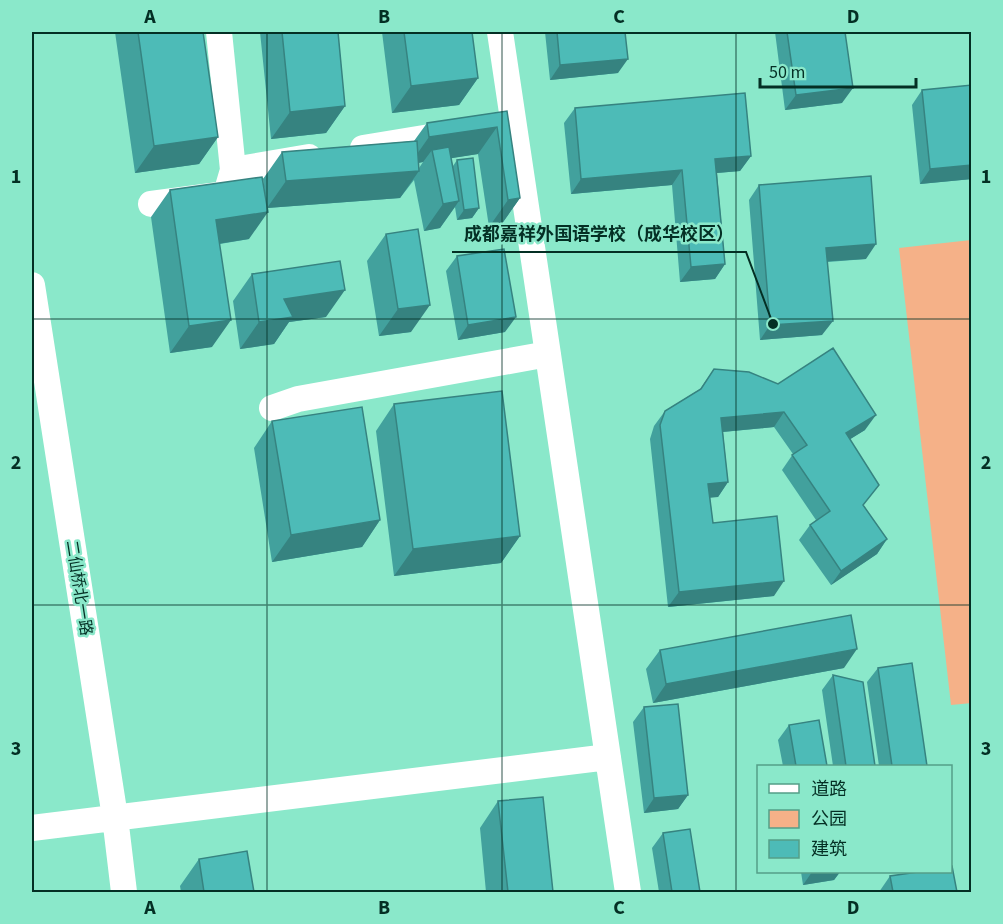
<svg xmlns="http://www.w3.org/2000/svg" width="1003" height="924" font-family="'Source Sans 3','Noto Sans SC',sans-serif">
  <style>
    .green { fill: #f5b188 }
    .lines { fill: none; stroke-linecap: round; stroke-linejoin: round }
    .minor { stroke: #fff; stroke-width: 26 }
    .wall { fill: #42a19d; fill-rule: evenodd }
    .shaded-wall { fill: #368380 }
    .building { fill: #4dbbb7; stroke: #368380; stroke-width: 1.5 }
    .grid { fill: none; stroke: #042f24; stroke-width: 1.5; stroke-opacity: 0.55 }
    .labels { text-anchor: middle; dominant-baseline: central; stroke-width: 5; stroke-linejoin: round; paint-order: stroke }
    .street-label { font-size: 16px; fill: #042f24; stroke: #8ae8ca }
    .leader { fill: none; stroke: #042f24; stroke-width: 2 }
    .callout-dot { fill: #042f24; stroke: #8ae8ca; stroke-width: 2 }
    .callout-label { font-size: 18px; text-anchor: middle; font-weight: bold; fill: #042f24; stroke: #8ae8ca; stroke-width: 5; stroke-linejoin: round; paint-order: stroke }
    .neatline { fill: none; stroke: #042f24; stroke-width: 2 }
    .grid-label { font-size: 20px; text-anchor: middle; font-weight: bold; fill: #042f24 }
  </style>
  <rect width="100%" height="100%" fill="#8ae8ca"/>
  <!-- green -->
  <path class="green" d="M 971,240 L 972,703 L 951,705 L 899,248 Z"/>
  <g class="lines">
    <!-- minor -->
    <path class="minor" d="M 219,32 L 233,170
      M 500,32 L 628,892
      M 363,148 L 448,134
      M 151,204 L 226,194 L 233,170 L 309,157
      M 32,285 L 115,817 L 124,892
      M 272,408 L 298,399 L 548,354
      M 32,828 L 608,757"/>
  </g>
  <!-- wall -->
  <path class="wall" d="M 115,32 L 203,32 L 218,137 L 199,164 L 135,173 Z
    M 260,32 L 338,32 L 345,106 L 326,133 L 271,139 Z
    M 382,32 L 472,32 L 478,78 L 459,105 L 392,113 Z
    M 545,32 L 625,32 L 618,73 L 550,80 Z
    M 775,32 L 845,32 L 842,103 L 785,110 Z
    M 972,85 L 972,179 L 920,184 L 912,105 L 922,90 Z
    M 575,108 L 751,156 L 740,171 L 717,173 L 725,264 L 715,279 L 680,282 L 672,185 L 571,194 L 564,123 Z
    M 507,111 L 520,198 L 501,225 L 489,227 L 478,154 L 451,158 L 453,166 L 457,160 L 479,208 L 472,218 L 457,220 L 455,207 L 440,228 L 424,231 L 414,180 L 400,198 L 267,208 L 263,179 L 282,152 L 414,141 L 427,123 ZM 423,162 L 419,168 L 419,163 Z
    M 759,185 L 866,259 L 828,262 L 822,335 L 760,340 L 749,200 Z
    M 170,190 L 249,239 L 220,244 L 212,347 L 170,353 L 151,217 Z
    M 386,234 L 411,332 L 379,336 L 367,261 Z
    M 457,256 L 505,332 L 458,340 L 446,271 Z
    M 252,274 L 326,317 L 289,322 L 274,344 L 240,349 L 233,301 Z
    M 714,369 L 865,430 L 850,439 L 864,506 L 887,539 L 877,554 L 831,585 L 799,540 L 810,525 L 816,520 L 782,470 L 793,454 L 774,427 L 723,432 L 728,482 L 718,497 L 710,497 L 713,523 L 774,596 L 668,607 L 650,439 L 654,426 L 665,411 L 700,389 Z
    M 394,404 L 520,536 L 501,563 L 394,576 L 376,431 Z
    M 272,421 L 380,520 L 362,547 L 272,562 L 254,448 Z
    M 660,650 L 844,668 L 653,703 L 646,669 Z
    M 878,668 L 927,766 L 879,766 L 867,682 Z
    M 833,675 L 875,766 L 833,766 L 822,690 Z
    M 644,707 L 688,795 L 678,809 L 644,813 L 633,722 Z
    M 789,725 L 827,766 L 783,766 L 778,740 Z
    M 498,801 L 553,892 L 486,892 L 480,828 Z
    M 663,833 L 700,892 L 659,892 L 652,848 Z
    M 199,859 L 254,892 L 181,892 L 180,886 Z
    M 801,872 L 840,872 L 834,880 L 803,885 Z
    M 890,876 L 957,892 L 879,892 Z"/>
  <!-- shaded-wall -->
  <path class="shaded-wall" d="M 628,59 L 618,73 L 550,80 L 560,65 Z
    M 478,78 L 459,105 L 392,113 L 411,86 Z
    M 853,88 L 842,103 L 785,110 L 796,95 Z
    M 345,106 L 326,133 L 271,139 L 290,112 Z
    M 497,127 L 478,154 L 434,161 L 432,150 L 423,162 L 410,164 L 429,137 Z
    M 218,137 L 199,164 L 135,173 L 154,146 Z
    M 751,156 L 740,171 L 705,174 L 715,159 Z
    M 972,165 L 972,179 L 920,184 L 930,169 Z
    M 682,170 L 672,185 L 571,194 L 581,179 Z
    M 419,171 L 400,198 L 267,208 L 286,181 Z
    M 520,198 L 501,225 L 489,227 L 508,200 Z
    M 459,201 L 440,228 L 424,231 L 443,204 Z
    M 479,208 L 472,218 L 457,220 L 464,210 Z
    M 268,212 L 249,239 L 198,247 L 216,220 Z
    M 876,244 L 866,259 L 816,262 L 826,248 Z
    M 725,264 L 715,279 L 680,282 L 691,267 Z
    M 345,290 L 326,317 L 289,322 L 274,344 L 240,349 L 259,322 L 284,299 Z
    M 430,305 L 411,332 L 379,336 L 398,309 Z
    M 516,317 L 505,332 L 458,340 L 468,325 Z
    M 231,320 L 212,347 L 170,353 L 189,326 Z
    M 833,321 L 822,335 L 760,340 L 770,325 Z
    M 784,412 L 774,427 L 711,433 L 721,418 Z
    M 876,415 L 865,430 L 836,448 L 846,433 Z
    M 728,482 L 718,497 L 698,499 L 708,484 Z
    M 380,520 L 362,547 L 272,562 L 291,535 Z
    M 520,536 L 501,563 L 394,576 L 413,549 Z
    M 887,539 L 877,554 L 831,585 L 841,571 Z
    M 784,581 L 774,596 L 668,607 L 679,592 Z
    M 857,649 L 844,668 L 653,703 L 666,684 Z
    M 688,795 L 678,809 L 644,813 L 654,798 Z
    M 812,872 L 840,872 L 834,880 L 803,885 Z"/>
  <!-- building -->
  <path class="building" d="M 138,32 L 203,32 L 218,137 L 154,146 Z
    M 282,32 L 338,32 L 345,106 L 290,112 Z
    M 404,32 L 472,32 L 478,78 L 411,86 Z
    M 557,32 L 625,32 L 628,59 L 560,65 Z
    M 787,32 L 845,32 L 853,88 L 796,95 Z
    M 972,85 L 972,165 L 930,169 L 922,90 Z
    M 745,93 L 751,156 L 715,159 L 725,264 L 691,267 L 682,170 L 581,179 L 575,108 Z
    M 507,111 L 520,198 L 508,200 L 497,127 L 429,137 L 427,123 Z
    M 417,141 L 419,171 L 286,181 L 282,152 Z
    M 449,147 L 459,201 L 443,204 L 432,150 Z
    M 473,158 L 479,208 L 464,210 L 457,160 Z
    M 871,176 L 876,244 L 826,248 L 833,321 L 770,325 L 759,185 Z
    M 262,177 L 268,212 L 216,220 L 231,320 L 189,326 L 170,190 Z
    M 418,229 L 430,305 L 398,309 L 386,234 Z
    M 504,249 L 516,317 L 468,325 L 457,256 Z
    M 340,261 L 345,290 L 284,299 L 293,317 L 259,322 L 252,274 Z
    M 833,348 L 876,415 L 846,433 L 879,485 L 863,505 L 887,539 L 841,571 L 810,525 L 830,511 L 792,455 L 807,445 L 784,412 L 721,418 L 728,482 L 708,484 L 713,523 L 777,516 L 784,581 L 679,592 L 660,425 L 665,411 L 701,389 L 714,369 L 749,372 L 778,384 Z
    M 502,391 L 520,536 L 413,549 L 394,404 Z
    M 362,407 L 380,520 L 291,535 L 272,421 Z
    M 851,615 L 857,649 L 666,684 L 660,650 Z
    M 912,663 L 927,766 L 892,766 L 878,668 Z
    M 833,675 L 863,682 L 875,766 L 846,766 Z
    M 678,704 L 688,795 L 654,798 L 644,707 Z
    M 819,720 L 827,766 L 796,766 L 789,725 Z
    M 543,797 L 553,892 L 508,892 L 498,801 Z
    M 690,829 L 700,892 L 672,892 L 663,833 Z
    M 247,851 L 254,892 L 204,892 L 199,859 Z
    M 951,866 L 952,866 L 957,892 L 893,892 L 890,876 L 918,872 L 951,872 Z"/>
  <!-- grid -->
  <path class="grid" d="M 267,32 L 267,892M 502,32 L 502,892M 736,32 L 736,892M 32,319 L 972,319M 32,605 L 972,605"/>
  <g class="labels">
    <!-- street labels -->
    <g class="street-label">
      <text transform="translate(79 588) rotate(81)">二仙桥北一路</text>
    </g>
  </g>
  <!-- callouts -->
  <path class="leader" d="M773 324L746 252H452"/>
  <circle class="callout-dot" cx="773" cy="324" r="6"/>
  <g class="callout-label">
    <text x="599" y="240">成都嘉祥外国语学校（成华校区）</text>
  </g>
  <!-- border -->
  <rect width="1003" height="924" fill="none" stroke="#8ae8ca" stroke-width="66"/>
  <!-- legend -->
  <rect x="757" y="765" width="195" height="108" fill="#8ae8ca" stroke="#549e88" stroke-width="1.5"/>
  <rect x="769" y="784" width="30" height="9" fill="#ffffff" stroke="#549e88" stroke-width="1.5"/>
  <text x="811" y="795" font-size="18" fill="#042f24">道路</text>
  <rect x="769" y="810" width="30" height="18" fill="#f5b188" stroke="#549e88" stroke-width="1.5"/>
  <text x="811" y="825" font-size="18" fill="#042f24">公园</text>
  <rect x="769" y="840" width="30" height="18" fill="#4dbbb7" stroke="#549e88" stroke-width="1.5"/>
  <text x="811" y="855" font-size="18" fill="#042f24">建筑</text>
  <!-- scale -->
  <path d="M760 78v9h156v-9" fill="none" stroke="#042f24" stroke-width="3"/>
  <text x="769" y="78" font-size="18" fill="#042f24" stroke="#8ae8ca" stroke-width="4.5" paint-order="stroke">50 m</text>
  <rect x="33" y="33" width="937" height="858" class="neatline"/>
  <g class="grid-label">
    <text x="150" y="23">A</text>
    <text x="384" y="23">B</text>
    <text x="619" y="23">C</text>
    <text x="853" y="23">D</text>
    <text x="16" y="183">1</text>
    <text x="986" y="183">1</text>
    <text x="16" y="469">2</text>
    <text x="986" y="469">2</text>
    <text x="16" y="755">3</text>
    <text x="986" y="755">3</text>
    <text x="150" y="914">A</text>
    <text x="384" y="914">B</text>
    <text x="619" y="914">C</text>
    <text x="853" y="914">D</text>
  </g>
</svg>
